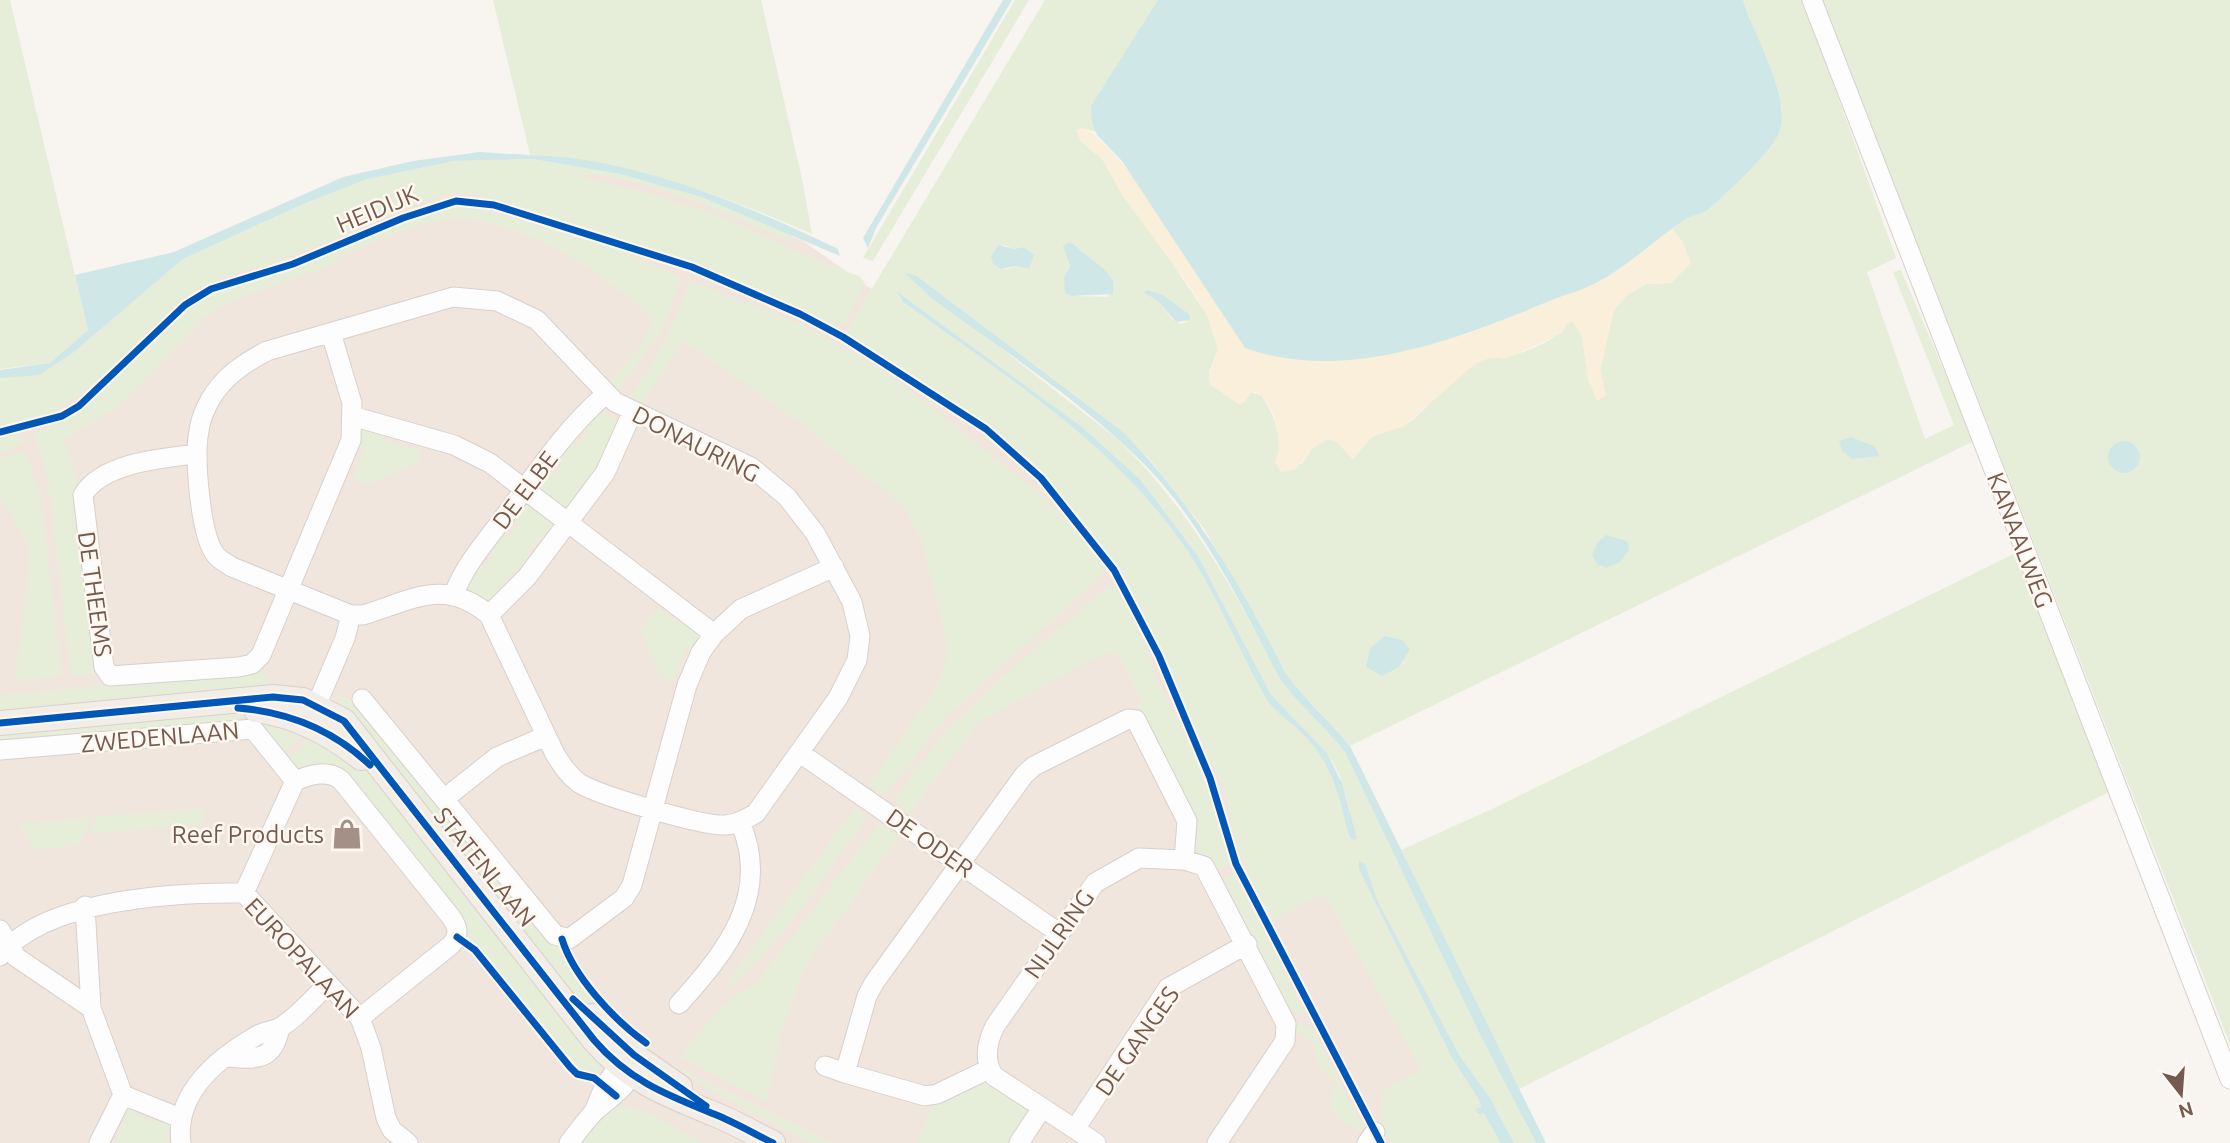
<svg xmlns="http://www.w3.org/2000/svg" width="2230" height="1143" font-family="Ubuntu,sans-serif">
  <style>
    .residential { fill: #f0e6dd }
    .green { fill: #e6eeda; fill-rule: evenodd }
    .sand { fill: #f9efda }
    .water { fill: #d0e7e8 }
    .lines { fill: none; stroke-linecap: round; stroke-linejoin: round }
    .minor-casing { stroke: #d7d0cb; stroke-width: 21 }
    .major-casing { stroke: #d9d0cc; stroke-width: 26 }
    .minor { stroke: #fefdfd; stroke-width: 19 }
    .major { stroke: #f2ede7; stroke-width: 24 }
    .cycleway-casing { stroke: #fef8f1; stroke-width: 11 }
    .cycleway { stroke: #0057b8; stroke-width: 7 }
    .labels { text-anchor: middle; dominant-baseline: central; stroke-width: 5; stroke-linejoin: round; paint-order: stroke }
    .street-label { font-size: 24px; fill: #765a4f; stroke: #fef8f1 }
    .poi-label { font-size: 24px; fill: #765a4f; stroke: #fef8f1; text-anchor: end }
  </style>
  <rect width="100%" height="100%" fill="#f8f4ef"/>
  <!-- residential -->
  <path class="residential" d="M 493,160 L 661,184 L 803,241 L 987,370 L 1195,567 L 1284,676 L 1476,1066 L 1411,1143 L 0,1143 L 0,378 L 72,362 L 180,265 Z"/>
  <!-- green -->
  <path class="green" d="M 0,0 L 10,0 L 88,330 L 50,363 L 0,369 Z
    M 493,0 L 761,0 L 802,179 L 812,234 C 721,194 629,162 530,155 Z
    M 1015,0 L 1029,0 L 873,261 L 863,258 Z
    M 1045,0 L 1158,0 L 1092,123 L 1096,132 L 1082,128 L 1089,149 L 1101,157 L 1207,315 L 1218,349 L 1209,372 L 1210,384 L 1239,404 L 1244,402 L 1251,392 L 1261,395 C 1274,414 1285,441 1275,462 L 1302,464 L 1312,449 L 1327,439 L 1336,441 L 1353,459 C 1360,452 1367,439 1376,435 C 1390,429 1403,429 1415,418 C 1437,399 1460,363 1491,358 C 1497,357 1502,359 1507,357 C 1526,352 1558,341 1567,323 L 1573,321 L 1582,336 L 1588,379 L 1606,396 L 1600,370 L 1614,310 L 1628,294 L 1647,284 L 1671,283 L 1690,263 L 1682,241 L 1672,229 L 1690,216 L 1708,210 L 1780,131 L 1782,107 L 1743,0 L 1803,0 L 1896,258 L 1867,272 L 1925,439 L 1954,425 L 1893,272 L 1901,270 L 1974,441 L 1350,746 C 1329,720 1305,699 1285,672 L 1205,530 L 1151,461 L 1123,432 L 917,276 L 906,274 L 1116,438 C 1188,506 1235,591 1280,679 C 1299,705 1324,726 1345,752 L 1480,1035 L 1536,1143 L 1514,1143 L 1490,1098 L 1459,1055 L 1377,900 L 1370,878 L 1359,870 L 1451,1056 L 1479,1100 L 1481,1107 L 1476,1109 L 1484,1113 L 1500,1143 L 1390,1143 L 1380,1121 L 1383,1090 L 1421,1070 L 1324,893 L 1271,921 L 1239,850 L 1224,789 L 1144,618 L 1101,547 L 1080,520 L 1020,460 L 909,377 L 849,338 L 849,327 ZM 1003,245 L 1014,249 L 1024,247 L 1029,269 L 1015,266 L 1004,270 ZM 1088,257 L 1113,280 L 1108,297 L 1075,296 L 1064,277 L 1070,266 L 1068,259 ZM 897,293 L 1082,427 L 1140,479 L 1198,556 L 1271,695 L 1327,753 L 1339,774 L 1358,835 C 1344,805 1334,772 1314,746 C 1300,728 1280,717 1267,700 C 1240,653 1221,603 1192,558 C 1121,448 1008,378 903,302 ZM 1163,295 L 1189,314 L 1187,322 L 1181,324 L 1172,319 L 1159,302 Z
    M 1822,0 L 2230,0 L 2230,1044 ZM 2120,441 L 2135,445 L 2139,450 L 2138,462 L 2123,473 L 2112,466 Z
    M 532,159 L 620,174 L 701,197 L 793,234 L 790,242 C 732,215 635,171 571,175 L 641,191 L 714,214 L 825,264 L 859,276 L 865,283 L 845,323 L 831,327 C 808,310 775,299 748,288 C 658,251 565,224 472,194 L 452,193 C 397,208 345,236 291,256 C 255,270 226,272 190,293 C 136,341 76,421 0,430 L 0,378 L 39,375 L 73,353 L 183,259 L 308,202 L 368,179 L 455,161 Z
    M 456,203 L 600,242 L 680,277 L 664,328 L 618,390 L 608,383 L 641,346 L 652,321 C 649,312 638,306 630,299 C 585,261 514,219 453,219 C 428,218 363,247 337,257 L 340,262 L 231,301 L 203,318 L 118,407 L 64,439 L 78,486 L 101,673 L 71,676 L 47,473 L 34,433 C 99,405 131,351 185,310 C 225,280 273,275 318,258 C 361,241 412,211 456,203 Z
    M 690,280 L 807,327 L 890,375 L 1035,490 L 1072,525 L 1106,571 L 947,717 L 885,795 L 869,785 L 936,688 L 946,662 L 946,636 L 922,542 L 904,507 L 803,425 L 684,341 L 640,406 L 626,402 L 654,363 L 674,322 Z
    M 599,406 L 609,417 L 622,423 L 607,458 L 569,515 L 533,487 L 544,473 L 552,477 L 563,463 L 557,455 L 568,440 L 577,446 L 589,431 L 581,423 Z
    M 362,427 L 385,433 L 384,440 L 422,451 L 417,463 L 368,484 L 353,478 L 364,451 L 355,446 Z
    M 18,432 L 23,443 L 0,454 L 0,434 Z
    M 26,452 L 41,501 L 62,676 L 15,681 L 30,557 L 28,543 L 0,497 L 0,458 Z
    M 525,496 L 562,521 L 547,544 L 538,539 L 527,553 L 535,561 L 522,576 L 513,571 L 502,584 L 509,592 L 492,608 L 462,589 L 473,565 L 482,570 L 493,557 L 486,549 L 498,533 L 508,537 L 518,524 L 510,517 Z
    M 2018,552 L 2111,791 L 1519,1089 L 1401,850 L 1494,808 Z
    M 1113,583 L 1136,623 L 1158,681 L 1210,785 L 1231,864 L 1219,870 L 1198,854 L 1189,854 L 1144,716 L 1138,709 L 1141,698 L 1119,657 L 1111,652 L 1077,667 L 978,723 L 909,814 L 894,799 L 946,731 L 995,683 Z
    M 658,608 L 682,626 L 688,619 L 703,634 L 695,650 L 685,648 L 674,681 L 662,677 L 640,631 Z
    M 258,666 L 272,685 L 0,716 L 0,695 L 246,673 Z
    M 338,695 L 359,704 L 561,947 L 563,960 L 617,1027 L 575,993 L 534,948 L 344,709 Z
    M 227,715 L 255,718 L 301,729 L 295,742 L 281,755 L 263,733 L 0,749 L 0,732 Z
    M 309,732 L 358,763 L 393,799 L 600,1063 L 599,1076 L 576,1070 L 477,947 L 464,937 L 343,775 L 300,771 L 286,760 L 303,747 Z
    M 198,808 L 206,812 L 201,824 L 89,834 L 98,817 Z
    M 855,808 L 867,817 C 823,877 783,945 724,992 L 734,973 Z
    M 93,817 L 78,845 L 37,850 L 18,824 Z
    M 879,824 L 899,836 L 806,965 L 781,1032 L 767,1102 L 680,1057 L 723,1005 L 759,980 Z
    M 1234,873 L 1306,1016 L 1290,1011 L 1223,879 Z
    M 1294,1021 L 1313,1030 L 1365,1133 L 1345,1123 L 1331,1110 L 1331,1098 L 1336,1085 C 1332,1078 1326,1075 1321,1068 C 1308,1050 1326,1045 1293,1030 Z
    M 662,1060 L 833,1143 L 812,1143 L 714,1092 Z
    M 985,1079 L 1029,1110 L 1028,1119 L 1021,1121 L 1007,1143 L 917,1143 L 935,1100 Z
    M 615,1104 L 644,1111 L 703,1143 L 580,1143 Z
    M 140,1105 L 136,1114 L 156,1123 L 161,1114 L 170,1119 L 175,1130 L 166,1132 L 167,1143 L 115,1143 L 126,1119 L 118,1113 L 121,1107 Z"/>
  <!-- sand -->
  <path class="sand" d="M 1082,128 C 1122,141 1218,304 1245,348 L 1315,362 L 1407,349 L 1470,333 L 1594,284 L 1624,267 L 1672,229 L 1682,241 L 1691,263 L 1671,283 L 1647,284 L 1628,294 L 1614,310 L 1600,370 L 1606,396 L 1597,401 L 1588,379 L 1582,336 L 1573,321 L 1567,323 L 1562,333 L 1547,340 L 1504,359 L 1492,357 L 1476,363 L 1404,426 L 1373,436 L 1353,459 L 1336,441 L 1327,439 L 1312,449 L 1296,469 L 1281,472 L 1275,462 C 1285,442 1275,405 1257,391 L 1251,392 L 1244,402 L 1239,404 L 1210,384 L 1208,379 L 1218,349 L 1207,315 L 1190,287 L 1122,195 L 1101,157 L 1081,142 L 1076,130 Z"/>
  <!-- water -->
  <path class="water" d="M 1003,0 L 1012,0 L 876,228 L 868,248 L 863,238 Z
    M 1158,0 L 1743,0 C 1754,36 1790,94 1780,130 C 1775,149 1726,194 1710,208 C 1704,214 1694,214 1686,219 C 1655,239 1629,266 1596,283 C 1581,291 1563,295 1547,302 C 1456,340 1343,383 1245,348 L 1122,161 L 1097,135 L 1092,123 L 1091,106 Z
    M 480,152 C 517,155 556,155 592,161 C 678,177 760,211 838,249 L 840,256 L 701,197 L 620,174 L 532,159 L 455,161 L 368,179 L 308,202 L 183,259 L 73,353 L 39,375 L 0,378 L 0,370 L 50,363 L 88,330 L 75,275 L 174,252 L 343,177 L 413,161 Z
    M 1070,242 L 1104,269 L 1113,280 L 1113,294 L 1071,296 L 1065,293 L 1064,277 L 1070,266 L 1063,246 Z
    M 998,245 L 1014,249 L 1024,247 L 1034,255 L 1029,269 L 1015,266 L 1001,269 L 993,264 L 991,257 Z
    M 905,273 L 917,276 L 1123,432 C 1192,502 1241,585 1285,672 C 1304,699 1329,720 1350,746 L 1546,1143 L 1536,1143 L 1480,1035 L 1345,752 C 1324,726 1299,705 1280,679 C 1242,606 1204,526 1146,466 C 1083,402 1004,351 931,298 Z
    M 1147,290 L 1163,295 L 1189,314 L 1190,320 L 1176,322 L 1159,302 L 1144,292 Z
    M 896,291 L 1082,427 L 1140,479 L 1198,556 L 1271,695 L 1327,753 L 1342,783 L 1357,839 L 1353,840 L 1349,836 C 1341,804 1334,771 1313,745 C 1300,728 1280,717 1267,700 C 1240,653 1221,603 1192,558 C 1121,448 1008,378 903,302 Z
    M 1851,437 L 1874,446 L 1880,456 L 1852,459 L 1842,451 L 1839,441 Z
    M2108 457a16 16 0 1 1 32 0a16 16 0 1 1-32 0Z
    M 1606,535 L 1627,541 L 1629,550 L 1620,562 L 1606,568 L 1597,564 L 1592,555 L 1597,543 Z
    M 1384,636 L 1402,640 L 1410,649 L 1399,667 L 1382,676 L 1366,667 L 1370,649 Z
    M 1359,861 L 1365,864 L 1377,900 L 1459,1055 L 1490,1098 L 1514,1143 L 1500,1143 L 1484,1113 L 1478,1114 L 1475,1109 L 1481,1107 L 1479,1100 L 1451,1056 L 1359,869 Z"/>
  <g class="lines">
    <!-- minor casing -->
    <g class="minor-casing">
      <path id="minor" d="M 1812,0 L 2230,1079
        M 453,297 L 497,301 L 537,320 L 615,402 L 751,467 L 787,497 L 815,533 L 852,602 L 860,636 L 857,660 L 838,698 L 756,813 C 746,819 738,824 726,825 C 704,827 598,795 579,783 C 568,775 562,765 555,754 L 489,615 C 444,577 413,600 363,615 L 351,615 L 232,567 C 226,563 219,560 215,554 C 200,534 194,456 199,431 C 200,421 205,409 210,400 C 223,377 244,363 267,351 Z
        M 352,416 L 454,445 L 490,463 L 714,634 L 741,609 L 834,567
        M 197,454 C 162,458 102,463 83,495 L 104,667 L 110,676 L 239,667 L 252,664 L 261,655 L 351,440 L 352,403 L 331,333
        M 454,594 C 465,564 488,539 507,513 C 537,472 567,427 606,394
        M 489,615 L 527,577 L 605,473 L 632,413
        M 362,699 L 444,799
        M 311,718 L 345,638 L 351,615
        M 546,736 L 497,757 L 444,799 L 555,935 L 569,939 L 624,898 L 632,885 L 687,685 L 701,652 L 714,634
        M 0,750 L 253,729 L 295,781
        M 800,753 L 1059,933
        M 295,781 C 309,775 327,769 341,780 L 451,917 C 458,927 460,934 451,945 L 360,1018
        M 244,893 L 295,781
        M 0,930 L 16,957 L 91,1008 L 85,906
        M 0,956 C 44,899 176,892 244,893 L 360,1018 L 371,1048 L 386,1118 L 392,1130 L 408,1143
        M 679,1004 C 726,952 772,895 740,822
        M 91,1008 L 123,1095 L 99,1143
        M 228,1057 C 258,1060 274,1060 280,1027
        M 825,1066 L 845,1073
        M 989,1069 L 937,1094 L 925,1096 L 845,1073 L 867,996 L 874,983 L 1024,775 L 1034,766 L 1128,719 L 1136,720 L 1187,821 L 1184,860
        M 123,1095 L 180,1118
        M 594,1112 C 602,1090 610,1072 630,1059
        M 1075,1129 L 1168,988 L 1247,944
        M 181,1143 C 174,1093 219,1057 258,1035 C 265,1031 273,1031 279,1028 C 297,1018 313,998 328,984
        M 569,1143 C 577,1133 585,1121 594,1112 C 612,1095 630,1089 634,1061
        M 1019,1143 L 1042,1108
        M 1096,1143 L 994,1076 C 983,1060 987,1042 995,1026 L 1095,883 L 1139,858 L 1184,860 L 1204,866 L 1286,1024 L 1285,1041 L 1217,1143
        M 1367,1143 L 1375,1132"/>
    </g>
    <!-- major casing -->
    <g class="major-casing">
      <path id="major" d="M 256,710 C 297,716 329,733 361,758
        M 0,723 L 273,697 L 303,700 L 344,721 L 594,1040 C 628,1080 667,1095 714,1114 C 734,1122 753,1133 773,1143
        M 592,1016 L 634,1055 L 680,1087"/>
    </g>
    <!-- minor -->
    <use href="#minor" class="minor"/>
    <!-- major -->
    <use href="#major" class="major"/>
    <!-- cycleway casing -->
    <g class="cycleway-casing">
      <path id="cycleway" d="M 0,432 L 62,416 L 79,406 L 185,305 L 211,289 L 293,264 L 403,218 L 456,201 L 494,205 L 692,267 L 800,314 L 843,337 L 986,429 L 1041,478 L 1114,570 L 1159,656 L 1210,778 L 1236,864 L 1381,1143
        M 238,708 C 288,712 333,730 370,765
        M 0,723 L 273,697 L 303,700 L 344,721 L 594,1040 C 628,1080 667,1095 714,1114 C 734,1122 753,1133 773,1143
        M 457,937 L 475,950 L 570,1067 L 577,1074 L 594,1078 L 616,1096
        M 562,939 C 573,976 614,1020 646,1043
        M 573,999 L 634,1055 L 706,1106"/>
    </g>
    <!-- cycleway -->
    <use href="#cycleway" class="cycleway"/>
  </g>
  <!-- icons -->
  <defs>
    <g id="shop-bare" transform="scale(2.415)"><path d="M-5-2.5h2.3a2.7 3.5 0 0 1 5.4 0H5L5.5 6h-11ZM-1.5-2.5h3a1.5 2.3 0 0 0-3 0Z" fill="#a49087" stroke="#fef8f1" stroke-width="2.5" paint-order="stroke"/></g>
  </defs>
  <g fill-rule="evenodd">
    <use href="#shop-bare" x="347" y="834"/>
  </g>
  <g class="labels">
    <!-- street labels -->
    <g class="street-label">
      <text transform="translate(377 209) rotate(-23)">HEIDIJK</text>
      <text transform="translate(696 444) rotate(27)">DONAURING</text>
      <text transform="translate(525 490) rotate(-53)">DE ELBE</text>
      <text transform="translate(2020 540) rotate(69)">KANAALWEG</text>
      <text transform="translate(95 594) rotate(82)">DE THEEMS</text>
      <text transform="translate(160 737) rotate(-5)">ZWEDENLAAN</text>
      <text transform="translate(930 843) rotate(35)">DE ODER</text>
      <text transform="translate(485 867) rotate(51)">STATENLAAN</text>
      <text transform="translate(1059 934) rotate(-55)">NIJLRING</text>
      <text transform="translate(302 958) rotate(47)">EUROPALAAN</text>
      <text transform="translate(1137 1041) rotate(-55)">DE GANGES</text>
    </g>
    <!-- poi labels -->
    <g class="poi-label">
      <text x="324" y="834">Reef Products</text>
    </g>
  </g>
  <!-- north arrow -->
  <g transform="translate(2181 1094) rotate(163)" stroke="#fef8f1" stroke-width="5" paint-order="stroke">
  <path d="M0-5L12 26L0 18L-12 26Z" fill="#765a4f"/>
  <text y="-10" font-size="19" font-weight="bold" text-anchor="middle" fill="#765a4f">N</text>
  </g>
</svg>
